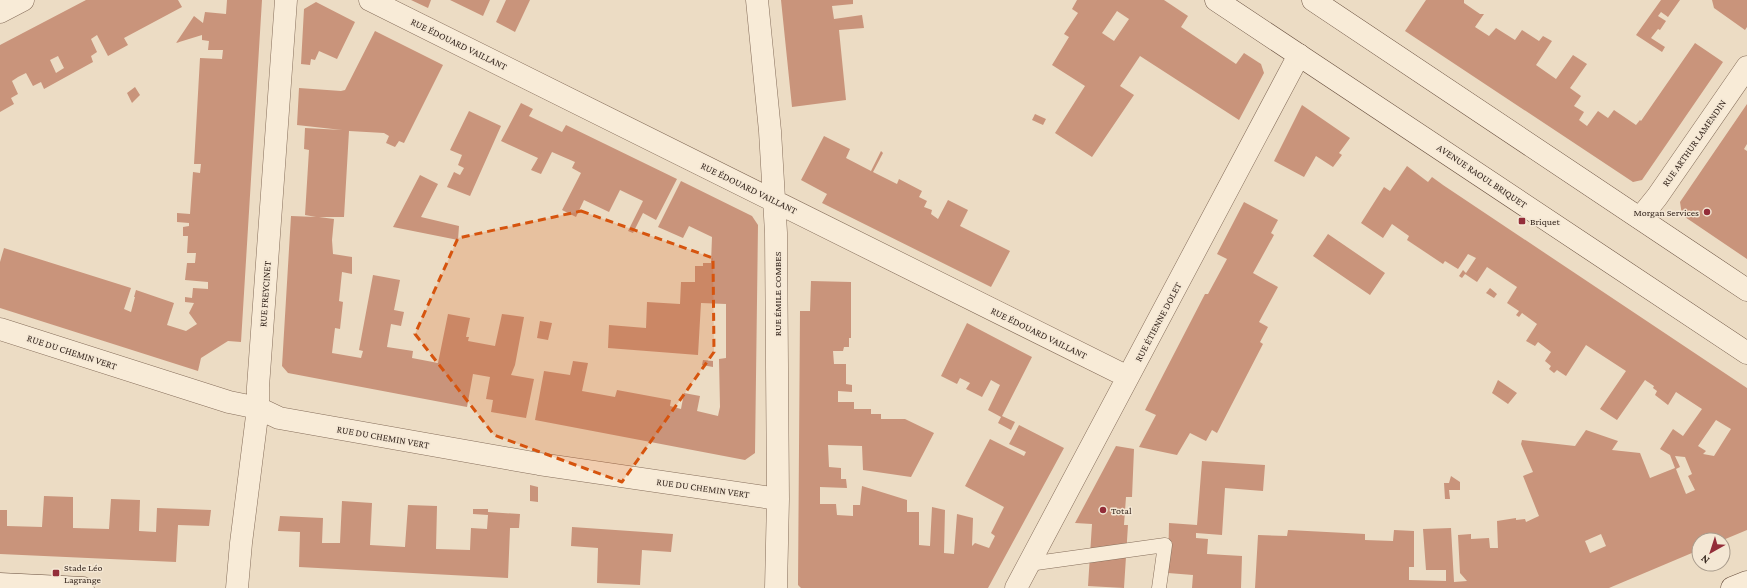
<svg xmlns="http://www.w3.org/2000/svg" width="1747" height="588" font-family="'Crimson Pro',serif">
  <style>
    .building { fill: #c9947b; fill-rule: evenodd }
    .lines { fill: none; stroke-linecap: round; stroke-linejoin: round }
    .service-casing { stroke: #866e5b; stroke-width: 15 }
    .minor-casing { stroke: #866e5b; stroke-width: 23 }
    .secondary-casing { stroke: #684f3e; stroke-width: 23 }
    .service { stroke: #f8ebd7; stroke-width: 14 }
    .minor { stroke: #f8ebd7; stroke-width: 22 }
    .secondary { stroke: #f8ebd7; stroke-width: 22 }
    .marked { fill: #d6540e; fill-opacity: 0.2; stroke: #d6540e; stroke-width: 3; stroke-dasharray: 8 5; stroke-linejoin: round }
    .poi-dot { fill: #932d39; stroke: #f4e7d4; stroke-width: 1.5 }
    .labels { text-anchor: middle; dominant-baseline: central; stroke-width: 3; stroke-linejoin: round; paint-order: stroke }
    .street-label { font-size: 10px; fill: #37281f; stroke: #f4e7d4 }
    .poi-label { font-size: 10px; fill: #37281f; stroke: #f4e7d4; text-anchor: start }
  </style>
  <rect width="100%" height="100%" fill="#ecdcc4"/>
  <!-- building -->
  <path class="building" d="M 86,0 L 178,0 L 182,7 L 124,38 L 128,45 L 108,56 L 97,35 L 91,39 L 97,52 L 91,56 L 93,62 L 44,89 L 41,82 L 33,86 L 26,73 L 18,77 L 12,81 L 18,94 L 11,98 L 14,104 L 0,112 L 0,45 ZM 58,56 L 64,68 L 56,73 L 50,60 Z
    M 227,0 L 262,0 L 241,342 L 228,341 L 201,358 L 198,371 L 0,308 L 0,262 L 4,248 L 131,288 L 124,309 L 131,312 L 135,297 L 134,297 L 136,290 L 174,303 L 167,325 L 186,331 L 197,324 L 189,313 L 194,303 L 185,302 L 185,297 L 192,298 L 193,288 L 208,289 L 208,282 L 185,280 L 187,263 L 195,263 L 196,253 L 187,253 L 188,236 L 183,236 L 183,227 L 189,226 L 189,223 L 177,222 L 177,213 L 190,214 L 193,172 L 200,173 L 201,164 L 194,164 L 200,58 L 222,59 L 223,50 L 208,50 L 209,41 L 202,40 L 202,35 L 176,43 L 194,16 L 203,23 L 205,12 L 226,14 Z
    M 411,0 L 431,0 L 428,8 Z
    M 450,0 L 490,0 L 483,16 Z
    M 506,0 L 530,0 L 515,32 L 496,22 Z
    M 781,0 L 853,0 L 853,4 L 832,6 L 834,19 L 862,15 L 864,28 L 839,30 L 846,100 L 792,107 Z
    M 1077,0 L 1164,0 L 1188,16 L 1181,27 L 1236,64 L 1244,53 L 1261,64 L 1264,73 L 1239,120 L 1140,56 L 1120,86 L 1134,95 L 1092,157 L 1055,133 L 1085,86 L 1052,65 L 1069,37 L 1064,34 L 1078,13 L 1072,9 ZM 1117,11 L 1129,19 L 1114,41 L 1102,33 Z
    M 1426,0 L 1464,0 L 1464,3 L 1480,14 L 1484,14 L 1475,27 L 1489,36 L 1496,28 L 1515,40 L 1522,30 L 1539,41 L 1543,36 L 1552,41 L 1536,65 L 1556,79 L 1573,55 L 1587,64 L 1570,88 L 1581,96 L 1574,106 L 1584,112 L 1579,120 L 1587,126 L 1598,111 L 1608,118 L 1614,110 L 1636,125 L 1640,120 L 1641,121 L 1695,43 L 1723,62 L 1642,180 L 1633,182 L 1405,31 Z
    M 1661,0 L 1680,0 L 1668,17 L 1661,12 L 1658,16 L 1666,21 L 1660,30 L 1658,29 L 1651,38 L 1665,47 L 1662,52 L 1636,35 Z
    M 1712,0 L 1747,0 L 1747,27 L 1745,30 L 1714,8 Z
    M 316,2 L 355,22 L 337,59 L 319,51 L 315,60 L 311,59 L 310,65 L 301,64 L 304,9 Z
    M 375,31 L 443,65 L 404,143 L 399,141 L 395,147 L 386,143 L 389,136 L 384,133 L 349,131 L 344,217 L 319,217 L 334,219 L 332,240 L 333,254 L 352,257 L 352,274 L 342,272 L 339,301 L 343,302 L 340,329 L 335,328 L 332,353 L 361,358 L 363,351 L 359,350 L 373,275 L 400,280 L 394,310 L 404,312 L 401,326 L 391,324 L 387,347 L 413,351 L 412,358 L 438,363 L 448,314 L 470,318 L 466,337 L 469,337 L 468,341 L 495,346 L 502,314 L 524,317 L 515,365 L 511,375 L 534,379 L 526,418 L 491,412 L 493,400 L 486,399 L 490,377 L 473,374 L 467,407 L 288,373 L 282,366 L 291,216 L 316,217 L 305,215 L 309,150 L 304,149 L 305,128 L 342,130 L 297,125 L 299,88 L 341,91 L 345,90 Z
    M 135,87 L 140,95 L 132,103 L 127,93 Z
    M 521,103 L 533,109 L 529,116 L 562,132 L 566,125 L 677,179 L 656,220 L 643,213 L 633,233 L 628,231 L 643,201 L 620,190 L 609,212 L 584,200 L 576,217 L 562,210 L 581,173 L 572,168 L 575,162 L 552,152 L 541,174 L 531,170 L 538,158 L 501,141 Z
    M 1747,104 L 1747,144 L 1744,149 L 1747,151 L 1747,259 L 1682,215 L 1680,202 Z
    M 1302,105 L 1350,138 L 1339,153 L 1342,155 L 1333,167 L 1316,156 L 1304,177 L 1274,161 Z
    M 469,111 L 501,126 L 470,196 L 447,187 L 454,172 L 460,175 L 464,168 L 458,165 L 462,155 L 450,150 Z
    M 1035,114 L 1046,119 L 1043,125 L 1032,120 Z
    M 824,136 L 850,149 L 846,158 L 871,171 L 881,151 L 883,153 L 873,172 L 897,184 L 899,179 L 922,191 L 919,197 L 927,201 L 924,207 L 932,210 L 931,214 L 938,219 L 948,200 L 968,210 L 960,226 L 1010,251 L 991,287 L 822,203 L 827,194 L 801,180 Z
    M 1407,166 L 1428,182 L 1432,177 L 1443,185 L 1747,388 L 1747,530 L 1723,540 L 1699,540 L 1699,550 L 1609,588 L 1255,588 L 1258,535 L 1287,536 L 1288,530 L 1365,534 L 1365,540 L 1393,541 L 1394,530 L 1414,531 L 1414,567 L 1409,567 L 1409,580 L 1446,581 L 1446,570 L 1426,570 L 1423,529 L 1451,528 L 1454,582 L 1467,581 L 1460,573 L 1458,535 L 1471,534 L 1471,539 L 1489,538 L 1490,548 L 1498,548 L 1497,521 L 1516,518 L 1516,520 L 1525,519 L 1526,522 L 1539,516 L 1523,476 L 1533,472 L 1521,444 L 1522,440 L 1575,446 L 1586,430 L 1618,441 L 1612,450 L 1640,453 L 1650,478 L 1675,468 L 1670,455 L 1660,449 L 1673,429 L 1683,436 L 1702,409 L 1676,392 L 1668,405 L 1655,395 L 1657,391 L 1653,388 L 1654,386 L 1645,380 L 1617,420 L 1600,409 L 1626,371 L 1586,345 L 1566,376 L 1557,370 L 1554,373 L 1549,369 L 1551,366 L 1545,361 L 1551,352 L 1538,342 L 1535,346 L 1526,341 L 1537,324 L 1522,313 L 1519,317 L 1516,315 L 1519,311 L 1507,303 L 1517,287 L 1487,267 L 1477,282 L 1465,274 L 1462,278 L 1459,276 L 1463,270 L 1466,273 L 1476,258 L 1468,254 L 1458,269 L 1445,261 L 1443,264 L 1407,240 L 1409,236 L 1392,224 L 1383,238 L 1361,223 L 1384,187 L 1390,191 ZM 1716,420 L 1731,429 L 1714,456 L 1703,454 L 1706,451 L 1698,446 ZM 1675,456 L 1685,457 L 1692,474 L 1688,476 L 1695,490 L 1686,494 L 1676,469 L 1680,467 ZM 1601,534 L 1606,546 L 1590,553 L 1585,541 Z
    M 420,175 L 438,184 L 421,217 L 459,226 L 458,240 L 393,227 Z
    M 681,181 L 752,216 L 758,225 L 755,453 L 745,460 L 535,420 L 544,371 L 570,375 L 573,361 L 588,363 L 582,391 L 615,397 L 617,390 L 671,400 L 670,406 L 681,409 L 684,393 L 700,396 L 697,411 L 718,416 L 720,407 L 719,359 L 726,358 L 726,304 L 701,303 L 698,355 L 608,348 L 609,325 L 646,328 L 647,302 L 680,304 L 681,282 L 695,282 L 695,266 L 703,266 L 703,263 L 711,263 L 712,237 L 689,226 L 683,238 L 658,227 Z
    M 1244,202 L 1278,220 L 1271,233 L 1274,235 L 1253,273 L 1278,287 L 1259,322 L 1268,327 L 1260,342 L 1263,344 L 1217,433 L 1212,430 L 1206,441 L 1190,433 L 1177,455 L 1139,447 L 1156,415 L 1145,410 L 1205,294 L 1208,294 L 1227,259 L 1217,254 Z
    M 1328,234 L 1385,273 L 1370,295 L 1313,256 Z
    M 811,281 L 851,282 L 851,338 L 849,338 L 849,347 L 844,347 L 843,351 L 833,351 L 834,364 L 846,364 L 846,384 L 852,385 L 852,392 L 838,391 L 838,402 L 854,402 L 854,409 L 871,409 L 871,414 L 881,414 L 881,419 L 905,419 L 934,433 L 911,477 L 863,470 L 862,446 L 828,445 L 829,467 L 841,468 L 841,479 L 846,479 L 847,488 L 820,487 L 820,504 L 836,504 L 837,515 L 853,516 L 853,505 L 860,505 L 862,486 L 907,500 L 907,512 L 919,512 L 919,545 L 930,546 L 932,507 L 945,510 L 944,553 L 954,554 L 957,514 L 973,518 L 972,546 L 975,543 L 989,548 L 995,536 L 991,533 L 1004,507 L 965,486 L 990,439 L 1024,456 L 1026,452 L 1009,444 L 1019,425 L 1064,448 L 988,588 L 801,588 L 798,585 L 800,311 L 810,311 Z
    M 1490,288 L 1497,294 L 1494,298 L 1486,293 Z
    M 540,321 L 552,323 L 548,340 L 537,338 Z
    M 967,323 L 1032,357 L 1002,416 L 1015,422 L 1011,430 L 998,423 L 1001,417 L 988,410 L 1000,385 L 991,380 L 982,397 L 966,389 L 970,383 L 960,378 L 957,384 L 941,376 Z
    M 703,360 L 713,361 L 713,367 L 702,365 Z
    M 1498,380 L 1517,393 L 1508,404 L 1492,393 Z
    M 1116,446 L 1134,449 L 1132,497 L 1126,497 L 1124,525 L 1128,525 L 1124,588 L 1088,586 L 1092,524 L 1075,523 Z
    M 1202,461 L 1265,465 L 1263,491 L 1225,488 L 1222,535 L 1196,533 L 1196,538 L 1208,539 L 1207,554 L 1242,556 L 1241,588 L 1192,588 L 1193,575 L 1168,573 L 1169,523 L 1197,525 Z
    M 1451,476 L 1460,482 L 1460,490 L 1449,490 L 1450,499 L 1445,499 L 1444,483 L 1449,483 Z
    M 530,485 L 538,487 L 538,502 L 530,501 Z
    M 44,496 L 73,497 L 73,528 L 109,529 L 111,499 L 140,500 L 139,531 L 156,532 L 157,508 L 211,510 L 209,526 L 178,525 L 176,562 L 0,554 L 0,510 L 7,510 L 7,526 L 42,527 Z
    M 342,501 L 372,503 L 370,545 L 405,547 L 408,505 L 437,506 L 436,549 L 470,550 L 471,528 L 487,529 L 488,515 L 473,514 L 473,509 L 488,509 L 488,512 L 520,514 L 519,528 L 510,528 L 508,578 L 299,567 L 300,532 L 278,531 L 280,516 L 323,518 L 322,543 L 340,543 Z
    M 572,527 L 673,534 L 671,552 L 642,550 L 640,585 L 597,583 L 598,548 L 571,546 Z"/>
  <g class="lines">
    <!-- service casing -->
    <g class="service-casing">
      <path id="service" d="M 1029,564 L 1165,545 L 1159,588"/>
    </g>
    <!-- minor casing -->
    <g class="minor-casing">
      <path id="minor" d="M 370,0 L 1128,377
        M 757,0 L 770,131 L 776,233 L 778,499 L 776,588
        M 0,12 L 23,0
        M 1640,218 L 1657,197 L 1747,67
        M 0,329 L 229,402 L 258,408 L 279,418 L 539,464 L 778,499
        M 237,588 L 241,543 L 258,408 L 258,387 L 286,0
        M 1016,588 L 1299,55"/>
    </g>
    <!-- secondary casing -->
    <g class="secondary-casing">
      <path id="secondary" d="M 1216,0 L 1747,353
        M 1313,0 L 1747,290
        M 0,584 L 83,588
        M 1732,588 L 1747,582"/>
    </g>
    <!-- service -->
    <use href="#service" class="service"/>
    <!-- minor -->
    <use href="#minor" class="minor"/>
    <!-- secondary -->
    <use href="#secondary" class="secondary"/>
  </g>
  <!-- marked area -->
  <path class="marked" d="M 581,211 L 713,258 L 714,352 L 622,482 L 494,435 L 415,334 L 458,238 Z"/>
  <!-- markers -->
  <g class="poi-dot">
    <circle cx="1707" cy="212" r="4"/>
    <rect x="1518" y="217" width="8" height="8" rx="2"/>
    <circle cx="1103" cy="510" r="4"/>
    <rect x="52" y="569" width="8" height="8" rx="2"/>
  </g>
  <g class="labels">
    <!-- street labels -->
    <g class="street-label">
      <text transform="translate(459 44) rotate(26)">RUE ÉDOUARD VAILLANT</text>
      <text transform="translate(1694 143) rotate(-55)">RUE ARTHUR LAMENDIN</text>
      <text transform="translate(1482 176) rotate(34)">AVENUE RAOUL BRIQUET</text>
      <text transform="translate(749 188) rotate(26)">RUE ÉDOUARD VAILLANT</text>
      <text transform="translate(265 294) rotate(-86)">RUE FREYCINET</text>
      <text transform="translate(777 294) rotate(-90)">RUE ÉMILE COMBES</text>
      <text transform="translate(1158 322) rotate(-62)">RUE ÉTIENNE DOLET</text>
      <text transform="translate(1039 333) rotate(26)">RUE ÉDOUARD VAILLANT</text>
      <text transform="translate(72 352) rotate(18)">RUE DU CHEMIN VERT</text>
      <text transform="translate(383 437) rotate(10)">RUE DU CHEMIN VERT</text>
      <text transform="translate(703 488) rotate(8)">RUE DU CHEMIN VERT</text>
    </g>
    <!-- poi labels -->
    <g class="poi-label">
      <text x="1699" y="212" text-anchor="end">Morgan Services</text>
      <text x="1530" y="221">Briquet</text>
      <text x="1111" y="510">Total</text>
      <text x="64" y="567">Stade Léo<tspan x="64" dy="12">Lagrange</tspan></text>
    </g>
  </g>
  <!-- north arrow -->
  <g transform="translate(1711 552) rotate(219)"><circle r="19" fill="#f4e7d4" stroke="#a89b8c"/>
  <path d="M0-3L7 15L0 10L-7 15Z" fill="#932d39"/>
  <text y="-6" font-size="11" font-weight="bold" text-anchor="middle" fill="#37281f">N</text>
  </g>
</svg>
